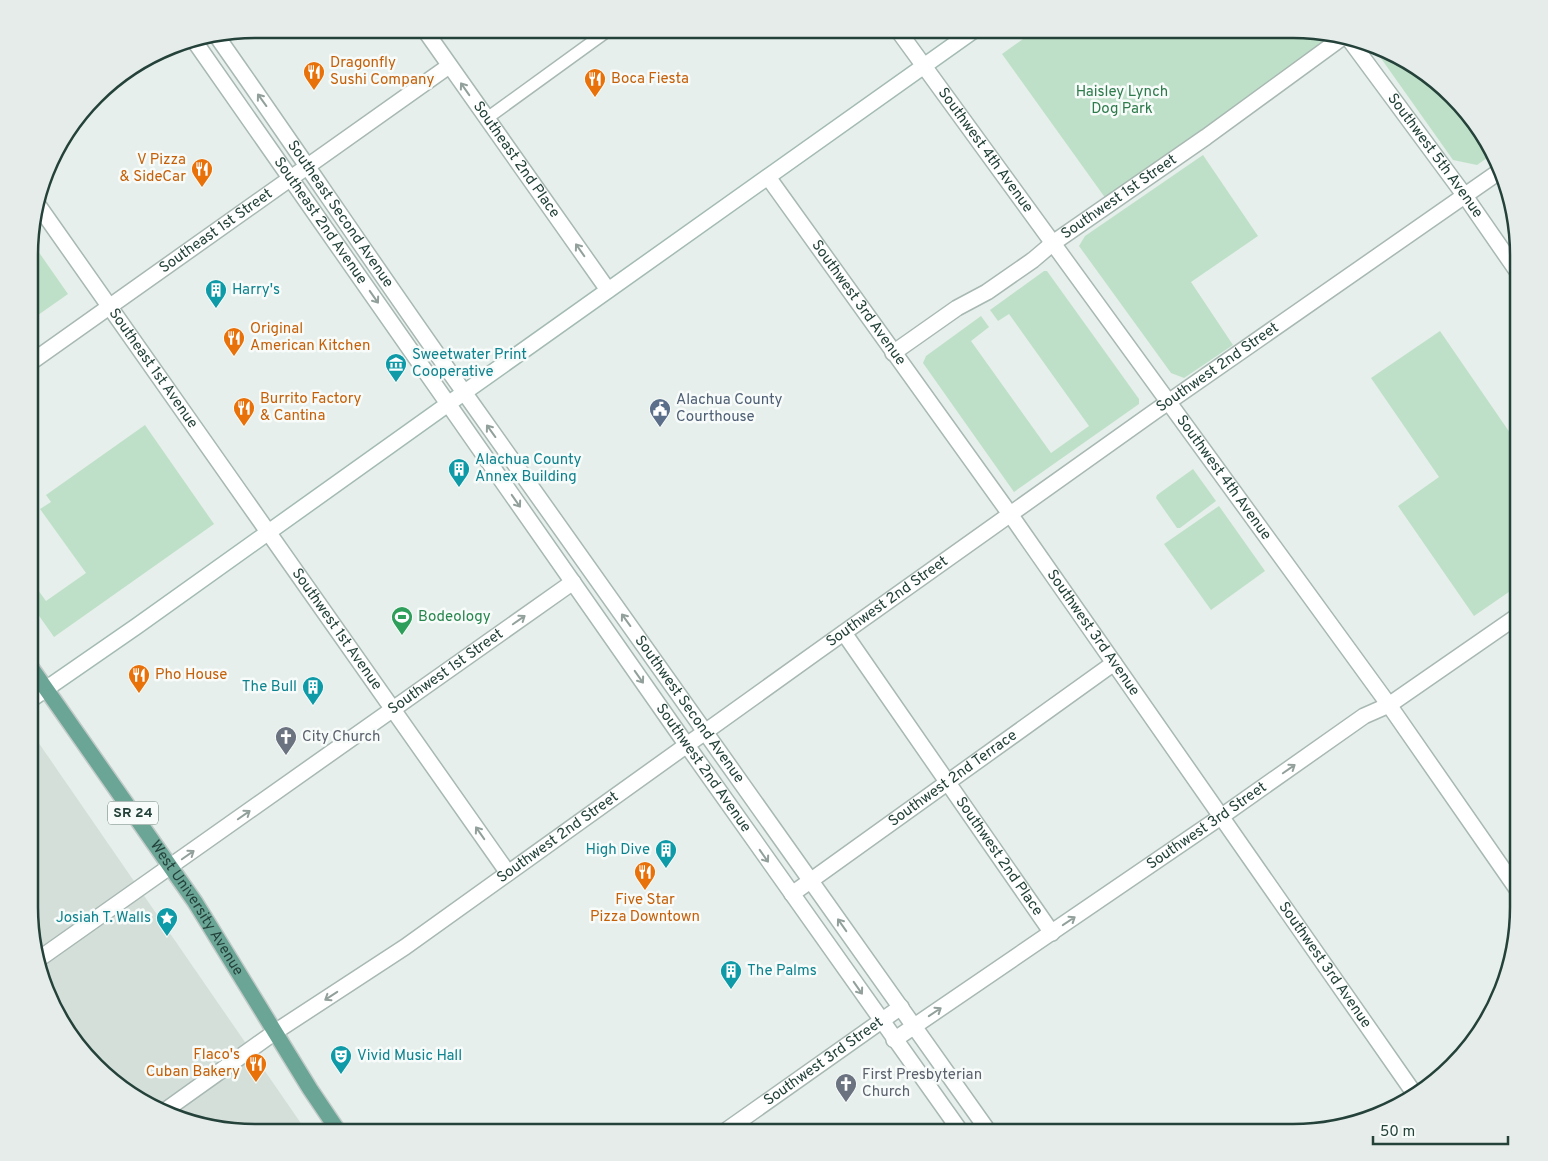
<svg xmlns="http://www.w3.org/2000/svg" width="1548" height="1161" font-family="Overpass,sans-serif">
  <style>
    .built { fill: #d4dfda }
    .green { fill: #bfe0c8 }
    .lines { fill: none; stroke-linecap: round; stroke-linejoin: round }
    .pedestrian-casing { stroke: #a8b8b2; stroke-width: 14 }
    .minor-casing { stroke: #a8b8b2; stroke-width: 18 }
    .tertiary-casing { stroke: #a8b8b2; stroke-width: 18 }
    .secondary-casing { stroke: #a4bbb3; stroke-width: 18 }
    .primary-casing { stroke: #c2cac8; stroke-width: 18 }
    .pedestrian { stroke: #fff; stroke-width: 11 }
    .minor { stroke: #fff; stroke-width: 15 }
    .tertiary { stroke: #fff; stroke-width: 15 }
    .secondary { stroke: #fff; stroke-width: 15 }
    .primary { stroke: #6aa596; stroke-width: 15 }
    .oneway { stroke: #92a09c }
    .labels { text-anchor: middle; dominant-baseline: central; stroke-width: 5; stroke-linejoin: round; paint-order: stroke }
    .shield { fill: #f7fbf9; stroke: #637a73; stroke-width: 1 }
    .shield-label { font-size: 14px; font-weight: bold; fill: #24423a }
    .food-label { font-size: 15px; fill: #c56008; stroke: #f7fbf9; text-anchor: start }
    .park-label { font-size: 15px; fill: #2d7a4b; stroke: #f7fbf9 }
    .street-label { font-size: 15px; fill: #24423a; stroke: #f7fbf9 }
    .culture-label { font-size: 15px; fill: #0d838f; stroke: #f7fbf9; text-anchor: start }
    .service-label { font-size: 15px; fill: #4e5e75; stroke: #f7fbf9; text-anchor: start }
    .leisure-label { font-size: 15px; fill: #27864d; stroke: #f7fbf9; text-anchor: start }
    .worship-label { font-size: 15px; fill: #5b616d; stroke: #f7fbf9; text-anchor: start }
    .rim { fill: none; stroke: #24423a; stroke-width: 2.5 }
  </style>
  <rect width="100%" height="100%" fill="#e6efeb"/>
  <!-- built -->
  <path class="built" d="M 36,739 L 307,1132 L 240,1132 L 168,1115 L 106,1076 L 52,1006 L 29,921 L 30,743 Z"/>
  <!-- green -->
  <path class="green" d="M 1037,29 L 1308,29 L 1327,34 L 1330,38 L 1106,199 L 1002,54 Z
    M 1374,45 L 1380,46 L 1442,85 L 1494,153 L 1477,165 L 1453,160 L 1373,47 Z
    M 1203,155 L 1258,236 L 1191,282 L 1233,345 L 1184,378 L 1171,373 L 1079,246 L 1085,236 Z
    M 31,241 L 68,294 L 31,320 Z
    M 1044,271 L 1047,271 L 1139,399 L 1139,404 L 1014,492 L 923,363 L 926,356 L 981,316 L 989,327 L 971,341 L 1051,453 L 1089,426 L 1009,314 L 998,321 L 990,310 Z
    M 1440,331 L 1519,446 L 1519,585 L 1474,616 L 1398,506 L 1439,477 L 1371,378 Z
    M 145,425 L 214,524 L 54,637 L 30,603 L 30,579 L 46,601 L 86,573 L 40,509 L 51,502 L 46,495 Z
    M 1193,469 L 1216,501 L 1180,528 L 1177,528 L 1156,498 L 1157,495 Z
    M 1219,506 L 1265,571 L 1211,610 L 1164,544 Z"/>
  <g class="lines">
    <!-- pedestrian casing -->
    <g class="pedestrian-casing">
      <path id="pedestrian" d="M 429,37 L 440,29
        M 486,119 L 606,32 L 603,29"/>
    </g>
    <!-- minor casing -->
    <g class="minor-casing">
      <g id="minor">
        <path id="s1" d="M 424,29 L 608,290"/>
        <path id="s2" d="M 1349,39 L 1465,196 L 1519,274"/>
        <path id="s3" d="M 768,177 L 1010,514 L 1414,1093"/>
        <path id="s4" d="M 38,205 L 508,873"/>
        <path id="s5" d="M 893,353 L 957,308 L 987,292 L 1033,260 L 1053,243 L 1206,137 L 1343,37"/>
        <path id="s6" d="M 30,363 L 449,66"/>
        <path id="s7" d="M 844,633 L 1052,933"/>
        <path id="s8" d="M 792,894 L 1114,663"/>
        <path id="s9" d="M 39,959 L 573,582"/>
        <path id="s10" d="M 894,1040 L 1222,816 L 1364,716 L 1389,705 L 1519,615"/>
        <path id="s11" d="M 163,1112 L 275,1032 L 405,947 L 818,651 L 1154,412 L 1500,171"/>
        <path id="s12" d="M 724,1132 L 901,1007"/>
      </g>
    </g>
    <!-- tertiary casing -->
    <g class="tertiary-casing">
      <g id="tertiary">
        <path id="s13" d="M 897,29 L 1389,705 L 1519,892"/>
        <path id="s14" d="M 216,35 C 300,154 381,276 466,395 C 639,641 816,885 989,1132"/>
        <path id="s15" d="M 193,39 L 686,744 L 961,1132"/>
      </g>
    </g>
    <!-- secondary casing -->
    <g class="secondary-casing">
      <path id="secondary" d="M 30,700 L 137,626 L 448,404 L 976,29"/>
    </g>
    <!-- primary casing -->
    <g class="primary-casing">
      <g id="primary">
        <path id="s16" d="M 30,666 L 195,902 L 310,1089 L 339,1132"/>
      </g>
    </g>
    <!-- pedestrian -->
    <use href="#pedestrian" class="pedestrian"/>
    <!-- minor -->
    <use href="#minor" class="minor"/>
    <!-- tertiary -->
    <use href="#tertiary" class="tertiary"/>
    <!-- secondary -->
    <use href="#secondary" class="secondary"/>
    <!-- primary -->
    <use href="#primary" class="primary"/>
  </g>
  <!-- one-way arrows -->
  <defs><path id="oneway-shaft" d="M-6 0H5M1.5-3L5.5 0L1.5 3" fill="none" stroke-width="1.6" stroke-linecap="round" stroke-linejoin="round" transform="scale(1.25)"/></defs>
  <g class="oneway">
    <use href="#oneway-shaft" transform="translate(465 89) rotate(-125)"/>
    <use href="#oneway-shaft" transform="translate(262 100) rotate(-126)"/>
    <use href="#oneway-shaft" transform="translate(580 250) rotate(-125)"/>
    <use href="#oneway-shaft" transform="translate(374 297) rotate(55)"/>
    <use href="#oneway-shaft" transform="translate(491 431) rotate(-126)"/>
    <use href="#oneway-shaft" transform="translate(516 501) rotate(55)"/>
    <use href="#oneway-shaft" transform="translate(519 620) rotate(-35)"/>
    <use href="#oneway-shaft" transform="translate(626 620) rotate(-126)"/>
    <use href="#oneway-shaft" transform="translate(639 677) rotate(55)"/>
    <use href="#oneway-shaft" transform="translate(1289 769) rotate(-35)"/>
    <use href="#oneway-shaft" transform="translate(244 815) rotate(-35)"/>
    <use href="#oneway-shaft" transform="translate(480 833) rotate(-125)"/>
    <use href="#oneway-shaft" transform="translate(188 855) rotate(-35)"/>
    <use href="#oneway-shaft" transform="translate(764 856) rotate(55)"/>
    <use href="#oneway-shaft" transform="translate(1069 921) rotate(-34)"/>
    <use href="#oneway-shaft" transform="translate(842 925) rotate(-125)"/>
    <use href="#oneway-shaft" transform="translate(858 988) rotate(55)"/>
    <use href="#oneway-shaft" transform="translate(331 996) rotate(147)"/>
    <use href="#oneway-shaft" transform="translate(935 1012) rotate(-34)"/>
  </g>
  <!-- icons -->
  <defs>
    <g id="restaurant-pin" transform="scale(1.125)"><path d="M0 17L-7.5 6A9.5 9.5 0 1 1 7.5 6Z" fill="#e8710a" stroke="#f7fbf9"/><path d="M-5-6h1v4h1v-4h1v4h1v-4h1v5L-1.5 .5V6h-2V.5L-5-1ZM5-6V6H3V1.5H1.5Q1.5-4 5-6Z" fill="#fff"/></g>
    <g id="building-pin" transform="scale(1.125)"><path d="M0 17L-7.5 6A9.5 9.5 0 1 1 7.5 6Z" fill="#0f9aa8" stroke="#f7fbf9"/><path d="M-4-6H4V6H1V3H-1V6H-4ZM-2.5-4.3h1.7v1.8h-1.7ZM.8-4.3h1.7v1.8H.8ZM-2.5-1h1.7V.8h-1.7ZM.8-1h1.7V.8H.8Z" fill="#fff"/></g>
    <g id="museum-pin" transform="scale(1.125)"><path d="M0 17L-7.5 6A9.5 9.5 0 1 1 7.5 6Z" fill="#0f9aa8" stroke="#f7fbf9"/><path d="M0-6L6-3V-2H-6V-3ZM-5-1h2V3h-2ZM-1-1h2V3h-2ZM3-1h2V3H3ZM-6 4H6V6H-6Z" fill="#fff"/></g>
    <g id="civic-pin" transform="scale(1.125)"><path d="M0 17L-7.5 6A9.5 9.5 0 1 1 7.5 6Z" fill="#5c6f8a" stroke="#f7fbf9"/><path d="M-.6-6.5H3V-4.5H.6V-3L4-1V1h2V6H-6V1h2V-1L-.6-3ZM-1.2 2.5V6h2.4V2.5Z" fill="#fff"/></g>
    <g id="stadium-pin" transform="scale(1.125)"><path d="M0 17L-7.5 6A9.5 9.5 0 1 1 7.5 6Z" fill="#2e9e5b" stroke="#f7fbf9"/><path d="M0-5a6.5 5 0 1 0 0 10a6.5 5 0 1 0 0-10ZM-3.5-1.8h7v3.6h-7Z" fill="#fff"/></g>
    <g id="church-pin" transform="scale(1.125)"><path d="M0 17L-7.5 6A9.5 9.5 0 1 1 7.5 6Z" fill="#6b7280" stroke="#f7fbf9"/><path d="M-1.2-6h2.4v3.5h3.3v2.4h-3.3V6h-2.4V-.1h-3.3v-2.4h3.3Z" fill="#fff"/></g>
    <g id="sight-pin" transform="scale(1.125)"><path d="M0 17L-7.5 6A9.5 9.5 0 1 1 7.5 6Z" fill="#0f9aa8" stroke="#f7fbf9"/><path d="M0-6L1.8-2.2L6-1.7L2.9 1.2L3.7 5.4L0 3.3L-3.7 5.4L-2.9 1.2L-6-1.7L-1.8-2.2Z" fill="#fff"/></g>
    <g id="theatre-pin" transform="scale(1.125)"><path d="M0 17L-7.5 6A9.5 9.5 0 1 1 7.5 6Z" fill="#0f9aa8" stroke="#f7fbf9"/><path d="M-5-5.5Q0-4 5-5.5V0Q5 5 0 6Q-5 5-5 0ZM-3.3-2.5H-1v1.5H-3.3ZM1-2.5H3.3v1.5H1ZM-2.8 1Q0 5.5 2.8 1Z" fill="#fff"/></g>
  </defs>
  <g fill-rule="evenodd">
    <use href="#restaurant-pin" x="314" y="72"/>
    <use href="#restaurant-pin" x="595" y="79"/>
    <use href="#restaurant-pin" x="202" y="169"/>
    <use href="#building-pin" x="216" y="290"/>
    <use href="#restaurant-pin" x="234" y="338"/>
    <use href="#museum-pin" x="396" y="364"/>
    <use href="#restaurant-pin" x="244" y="408"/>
    <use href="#civic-pin" x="660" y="409"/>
    <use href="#building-pin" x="459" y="469"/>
    <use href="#stadium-pin" x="402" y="617"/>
    <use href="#restaurant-pin" x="139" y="675"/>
    <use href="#building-pin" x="313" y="687"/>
    <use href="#church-pin" x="286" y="737"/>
    <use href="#building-pin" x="666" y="850"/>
    <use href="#restaurant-pin" x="645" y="872"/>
    <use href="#sight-pin" x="167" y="918"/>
    <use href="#building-pin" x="731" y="971"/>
    <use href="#theatre-pin" x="341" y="1056"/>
    <use href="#restaurant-pin" x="256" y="1064"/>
    <use href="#church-pin" x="846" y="1084"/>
  </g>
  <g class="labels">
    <!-- shield labels -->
    <rect class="shield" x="108" y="801.5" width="50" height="23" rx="4"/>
    <g class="shield-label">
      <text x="133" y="813">SR 24</text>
    </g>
    <!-- food labels -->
    <g class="food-label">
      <text x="330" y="63">Dragonfly<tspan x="330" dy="17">Sushi Company</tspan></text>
      <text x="611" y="79">Boca Fiesta</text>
      <text x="186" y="160" text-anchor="end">V Pizza<tspan x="186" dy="17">&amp; SideCar</tspan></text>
      <text x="250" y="329">Original<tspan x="250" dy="17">American Kitchen</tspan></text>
      <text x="260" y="399">Burrito Factory<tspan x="260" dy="17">&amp; Cantina</tspan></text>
      <text x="155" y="675">Pho House</text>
      <text x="645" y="900" text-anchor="middle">Five Star<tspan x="645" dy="17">Pizza Downtown</tspan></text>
      <text x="240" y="1055" text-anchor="end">Flaco's<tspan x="240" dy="17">Cuban Bakery</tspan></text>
    </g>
    <!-- park labels -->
    <g class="park-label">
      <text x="1122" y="92">Haisley Lynch<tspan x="1122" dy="17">Dog Park</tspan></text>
    </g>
    <!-- street labels -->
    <g class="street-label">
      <text stroke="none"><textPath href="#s13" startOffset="150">Southwest 4th Avenue</textPath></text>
      <text stroke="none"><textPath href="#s2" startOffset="145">Southwest 5th Avenue</textPath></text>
      <text stroke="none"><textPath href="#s1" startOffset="160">Southeast 2nd Place</textPath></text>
      <text stroke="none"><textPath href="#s5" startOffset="275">Southwest 1st Street</textPath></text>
      <text stroke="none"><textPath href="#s14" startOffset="218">Southeast Second Avenue</textPath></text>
      <text stroke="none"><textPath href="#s15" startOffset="222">Southeast 2nd Avenue</textPath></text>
      <text stroke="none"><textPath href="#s6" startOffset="228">Southeast 1st Street</textPath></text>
      <text stroke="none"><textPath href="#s3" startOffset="155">Southwest 3rd Avenue</textPath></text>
      <text stroke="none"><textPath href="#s11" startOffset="1291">Southwest 2nd Street</textPath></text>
      <text stroke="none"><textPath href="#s4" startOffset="200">Southeast 1st Avenue</textPath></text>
      <text stroke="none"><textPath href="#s13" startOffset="555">Southwest 4th Avenue</textPath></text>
      <text stroke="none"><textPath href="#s11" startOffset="886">Southwest 2nd Street</textPath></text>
      <text stroke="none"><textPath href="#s4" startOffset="519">Southwest 1st Avenue</textPath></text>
      <text stroke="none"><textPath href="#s3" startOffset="560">Southwest 3rd Avenue</textPath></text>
      <text stroke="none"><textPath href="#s9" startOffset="498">Southwest 1st Street</textPath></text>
      <text stroke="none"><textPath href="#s14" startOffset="824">Southwest Second Avenue</textPath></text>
      <text stroke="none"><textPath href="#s15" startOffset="890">Southwest 2nd Avenue</textPath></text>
      <text stroke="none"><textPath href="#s8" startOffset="198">Southwest 2nd Terrace</textPath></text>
      <text stroke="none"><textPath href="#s10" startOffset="379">Southwest 3rd Street</textPath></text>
      <text stroke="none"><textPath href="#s11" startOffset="481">Southwest 2nd Street</textPath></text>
      <text stroke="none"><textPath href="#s7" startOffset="272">Southwest 2nd Place</textPath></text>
      <text stroke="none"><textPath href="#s16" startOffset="294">West University Avenue</textPath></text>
      <text stroke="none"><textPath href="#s3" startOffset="965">Southwest 3rd Avenue</textPath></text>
      <text stroke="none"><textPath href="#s12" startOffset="122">Southwest 3rd Street</textPath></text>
    </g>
    <!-- culture labels -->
    <g class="culture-label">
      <text x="232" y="290">Harry's</text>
      <text x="412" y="355">Sweetwater Print<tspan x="412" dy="17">Cooperative</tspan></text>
      <text x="475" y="460">Alachua County<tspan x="475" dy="17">Annex Building</tspan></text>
      <text x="297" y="687" text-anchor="end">The Bull</text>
      <text x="650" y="850" text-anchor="end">High Dive</text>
      <text x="151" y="918" text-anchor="end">Josiah T. Walls</text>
      <text x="747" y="971">The Palms</text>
      <text x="357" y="1056">Vivid Music Hall</text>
    </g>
    <!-- service labels -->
    <g class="service-label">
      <text x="676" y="400">Alachua County<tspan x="676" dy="17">Courthouse</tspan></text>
    </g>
    <!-- leisure labels -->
    <g class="leisure-label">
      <text x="418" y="617">Bodeology</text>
    </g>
    <!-- worship labels -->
    <g class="worship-label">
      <text x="302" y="737">City Church</text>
      <text x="862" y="1075">First Presbyterian<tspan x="862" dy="17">Church</tspan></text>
    </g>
  </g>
  <!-- crop -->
  <path d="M0 0H1548V1161H0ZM255 38H1293A217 217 0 0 1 1510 255V907A217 217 0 0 1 1293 1124H255A217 217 0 0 1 38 907V255A217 217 0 0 1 255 38Z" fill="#e6ecea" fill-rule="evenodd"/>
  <path class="rim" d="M255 38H1293A217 217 0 0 1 1510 255V907A217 217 0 0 1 1293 1124H255A217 217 0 0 1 38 907V255A217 217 0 0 1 255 38Z"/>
  <!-- scale -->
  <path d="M1373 1136v8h135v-8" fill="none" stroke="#24423a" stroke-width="2.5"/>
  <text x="1380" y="1136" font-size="15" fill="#24423a" stroke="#f7fbf9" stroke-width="4" paint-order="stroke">50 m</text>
</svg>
